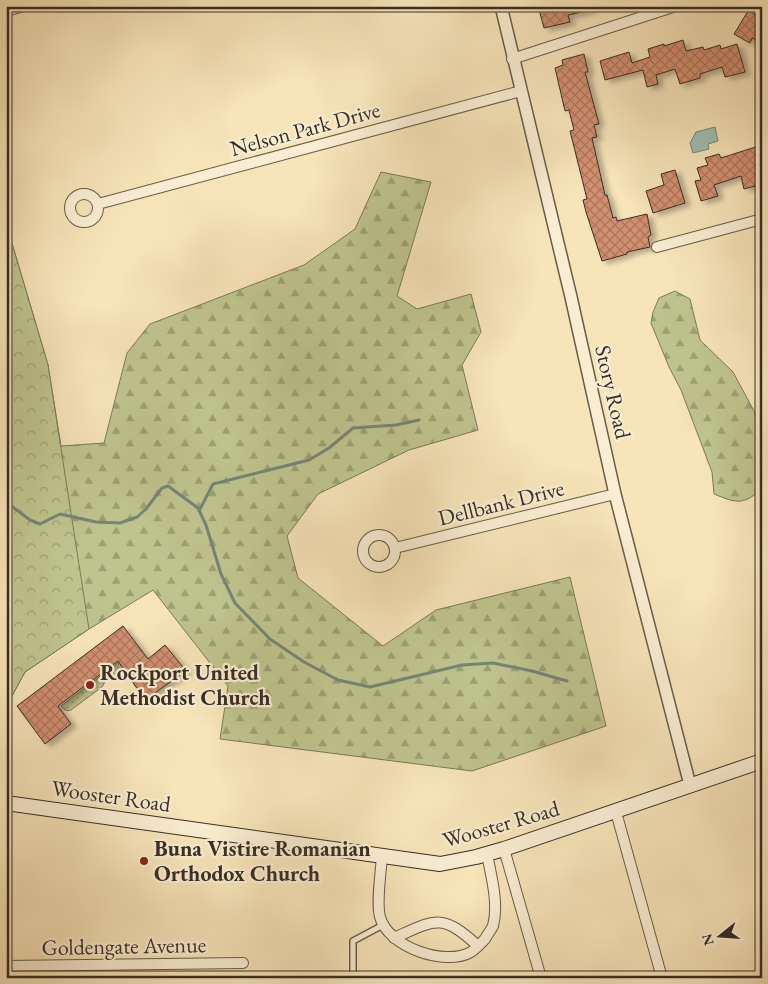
<svg xmlns="http://www.w3.org/2000/svg" width="768" height="984" font-family="'EB Garamond',serif">
  <style>
    .grass { fill: url(#grass-dots); stroke: #7c795a }
    .forest { fill: url(#forest-firs); stroke: #7c795a }
    .park { fill: url(#park-crowns); stroke: #7c795a }
    .water { fill: #9dbfaf; stroke: #758578 }
    .lines { fill: none; stroke-linecap: round; stroke-linejoin: round }
    .stream { stroke: #758578; stroke-width: 3 }
    .building { fill: url(#building-cross-hatch); stroke: #382e25; filter: url(#shadow) }
    .service-casing { stroke: #685c4a; stroke-width: 8 }
    .minor-casing { stroke: #685c4a; stroke-width: 12 }
    .tertiary-casing { stroke: #685c4a; stroke-width: 14 }
    .secondary-casing { stroke: #382e25; stroke-width: 16 }
    .service { stroke: #faedd2; stroke-width: 5 }
    .minor { stroke: #faedd2; stroke-width: 10 }
    .tertiary { stroke: #faedd2; stroke-width: 11 }
    .secondary { stroke: #faedd2; stroke-width: 14 }
    .poi-dot { fill: #8f2418; stroke: #faedd2; stroke-width: 2 }
    .labels { text-anchor: middle; dominant-baseline: central; stroke-width: 4.5; stroke-linejoin: round; paint-order: stroke }
    .street-label { font-size: 22px; fill: #382e25; stroke: #faedd2 }
    .poi-label { font-size: 22px; font-weight: bold; fill: #382e25; stroke: #faedd2; text-anchor: start }
  </style>
  <defs>
    <pattern id="grass-dots" width="8" height="8" patternUnits="userSpaceOnUse" patternTransform="scale(1.25)"><rect width="8" height="8" fill="#bfc48e"/><path d="M2 2h.1M6 6h.1" fill="none" stroke="#9ca074" stroke-width="1.8" stroke-linecap="round"/></pattern>
    <pattern id="forest-firs" width="22" height="20" patternUnits="userSpaceOnUse" patternTransform="scale(1.25)"><rect width="22" height="20" fill="#bfc48e"/><path d="M5 1l3.5 6h-7zM16 11l3.5 6h-7z" fill="#9ca074"/></pattern>
    <pattern id="park-crowns" width="20" height="18" patternUnits="userSpaceOnUse" patternTransform="scale(1.25)"><rect width="20" height="18" fill="#bfc48e"/><path d="M2 6a3 3 0 1 1 6 0M12 15a3 3 0 1 1 6 0" fill="none" stroke="#9ca074"/></pattern>
    <pattern id="building-cross-hatch" width="8" height="8" patternUnits="userSpaceOnUse" patternTransform="scale(1.25)"><rect width="8" height="8" fill="#d28f70"/><path d="M0 0l8 8M0 8l8-8" fill="none" stroke="#ab755c"/></pattern>
    <filter id="shadow"><feDropShadow dx="5.5" dy="3" stdDeviation="2.5" flood-color="#0004"/></filter>
  </defs>
  <rect width="100%" height="100%" fill="#f7e4b9"/>
  <filter id="stains"><feTurbulence type="fractalNoise" baseFrequency=".004" numOctaves="4"/><feColorMatrix values="0 0 0 0 .2 0 0 0 0 .09 0 0 0 0 .02 0 0 0 .5 -.17"/></filter>
  <radialGradient id="worn" r=".72"><stop offset=".6" stop-color="#630" stop-opacity="0"/><stop offset="1" stop-color="#630" stop-opacity=".3"/></radialGradient>
  <!-- grass -->
  <path class="grass" d="M 119,662 L 127,675 L 125,678 L 114,678 L 106,680 L 102,687 L 71,710 C 67,712 63,709 61,706 Z"/>
  <!-- forest -->
  <path class="forest" d="M 381,172 L 431,182 L 397,296 L 417,309 L 471,294 L 481,332 L 462,365 L 478,430 L 409,450 L 318,494 L 287,536 L 298,578 L 383,646 L 436,610 L 570,577 L 606,726 L 472,771 L 220,739 L 228,686 L 153,590 L 89,629 L 25,672 L 6,707 L 6,241 L 11,240 L 48,365 L 61,446 L 104,443 L 127,353 L 150,324 L 304,265 L 355,229 Z
    M 675,291 L 690,299 L 700,340 L 733,372 L 754,411 L 762,432 L 762,488 C 744,506 736,503 714,494 L 712,472 L 681,390 L 669,367 L 651,323 L 653,312 L 659,298 Z"/>
  <!-- park -->
  <path class="park" d="M 11,240 L 48,365 L 89,629 L 25,672 L 6,707 L 6,241 Z"/>
  <!-- water -->
  <path class="water" d="M 715,127 L 718,141 L 708,144 L 709,149 L 693,153 L 690,143 L 696,132 Z"/>
  <g class="lines">
    <!-- stream -->
    <path class="stream" d="M 6,502 L 30,520 L 40,524 L 60,514 L 96,522 L 120,523 L 137,517 L 146,509 L 162,488 L 168,486 L 198,508 L 206,525 L 221,574 L 235,603 L 270,639 L 304,662 L 338,680 L 370,687 L 462,665 L 493,663 L 532,671 L 567,681
      M 199,511 L 213,484 L 309,460 L 329,448 L 353,428 L 396,425 L 419,420"/>
  </g>
  <!-- building -->
  <path class="building" d="M 538,6 L 591,6 L 591,10 L 568,15 L 570,22 L 544,28 Z
    M 748,11 L 762,18 L 762,43 L 752,38 L 750,43 L 734,34 Z
    M 683,40 L 686,51 L 703,47 L 704,50 L 720,45 L 721,49 L 737,44 L 745,72 L 725,77 L 722,67 L 700,74 L 700,78 L 680,84 L 675,69 L 656,75 L 658,84 L 647,87 L 643,70 L 605,80 L 600,61 L 629,52 L 632,63 L 650,57 L 648,49 L 664,44 L 664,46 Z
    M 584,54 L 588,72 L 585,72 L 599,124 L 594,125 L 597,137 L 592,138 L 605,195 L 607,195 L 613,218 L 616,217 L 617,221 L 647,214 L 651,235 L 648,237 L 650,247 L 627,252 L 627,254 L 602,261 L 586,212 L 583,200 L 587,199 L 570,131 L 574,130 L 569,110 L 565,111 L 555,68 L 563,65 L 562,60 Z
    M 762,145 L 762,184 L 744,189 L 741,176 L 714,185 L 718,196 L 701,201 L 695,181 L 701,180 L 697,168 L 708,165 L 705,158 L 719,154 L 721,158 Z
    M 675,170 L 685,203 L 653,213 L 646,191 L 664,185 L 661,174 Z
    M 123,626 L 148,659 L 165,645 L 186,671 L 145,700 L 118,661 L 58,706 L 71,724 L 45,744 L 17,706 Z"/>
  <g class="lines">
    <!-- service casing -->
    <g class="service-casing">
      <path id="service" d="M 353,978 L 353,941 L 383,925"/>
    </g>
    <!-- minor casing -->
    <g class="minor-casing">
      <path id="minor" d="M 6,11 L 24,6
        M 512,59 L 676,6
        M70 208a14 14 0 1 1 28 0a14 14 0 1 1-28 0Z
        M 98,204 L 521,91
        M 657,247 L 762,219
        M363 551a16 16 0 1 1 32 0a16 16 0 1 1-32 0Z
        M 395,548 L 615,494
        M 616,812 L 662,978
        M 504,849 L 541,978
        M 382,856 C 381,872 376,903 380,917 C 388,947 445,967 471,952 C 476,949 481,943 485,939 C 487,935 491,930 493,926 C 499,903 491,876 487,854
        M 394,938 C 436,919 442,913 478,946
        M 6,966 L 243,963"/>
    </g>
    <!-- tertiary casing -->
    <g class="tertiary-casing">
      <path id="tertiary" d="M 501,6 L 571,297 L 615,494 L 690,785"/>
    </g>
    <!-- secondary casing -->
    <g class="secondary-casing">
      <path id="secondary" d="M 6,803 L 440,864 L 476,857 L 504,849 L 762,761"/>
    </g>
    <!-- service -->
    <use href="#service" class="service"/>
    <!-- minor -->
    <use href="#minor" class="minor"/>
    <!-- tertiary -->
    <use href="#tertiary" class="tertiary"/>
    <!-- secondary -->
    <use href="#secondary" class="secondary"/>
  </g>
  <!-- markers -->
  <g class="poi-dot">
    <circle cx="90" cy="685" r="5"/>
    <circle cx="144" cy="861" r="5"/>
  </g>
  <g class="labels">
    <!-- street labels -->
    <g class="street-label">
      <text transform="translate(305 129) rotate(-15)">Nelson Park Drive</text>
      <text transform="translate(613 392) rotate(77)">Story Road</text>
      <text transform="translate(501 503) rotate(-14)">Dellbank Drive</text>
      <text transform="translate(111 796) rotate(8)">Wooster Road</text>
      <text transform="translate(501 824) rotate(-16)">Wooster Road</text>
      <text transform="translate(124 946) rotate(-1)">Goldengate Avenue</text>
    </g>
    <!-- poi labels -->
    <g class="poi-label">
      <text x="100" y="672">Rockport United<tspan x="100" dy="25">Methodist Church</tspan></text>
      <text x="154" y="848">Buna Vistire Romanian<tspan x="154" dy="25">Orthodox Church</tspan></text>
    </g>
  </g>
  <!-- margin -->
  <rect width="768" height="984" fill="none" stroke="#f7e4b9" stroke-width="25"/>
  <rect x="8" y="8" width="753" height="969" fill="none" stroke="#382e25" stroke-width="2.5"/>
  <rect x="12" y="12" width="743" height="959" fill="none" stroke="#382e25"/>
  <!-- north arrow -->
  <g transform="translate(720 936) rotate(253)" stroke="#faedd2" stroke-width="4" paint-order="stroke">
  <path d="M0-4L9 19L0 12L-9 19Z" fill="#382e25"/>
  <text y="-8" font-size="14" font-weight="bold" text-anchor="middle" fill="#382e25">N</text>
  </g>
  <rect width="100%" height="100%" filter="url(#stains)"/>
  <rect width="100%" height="100%" fill="url(#worn)"/>
</svg>
